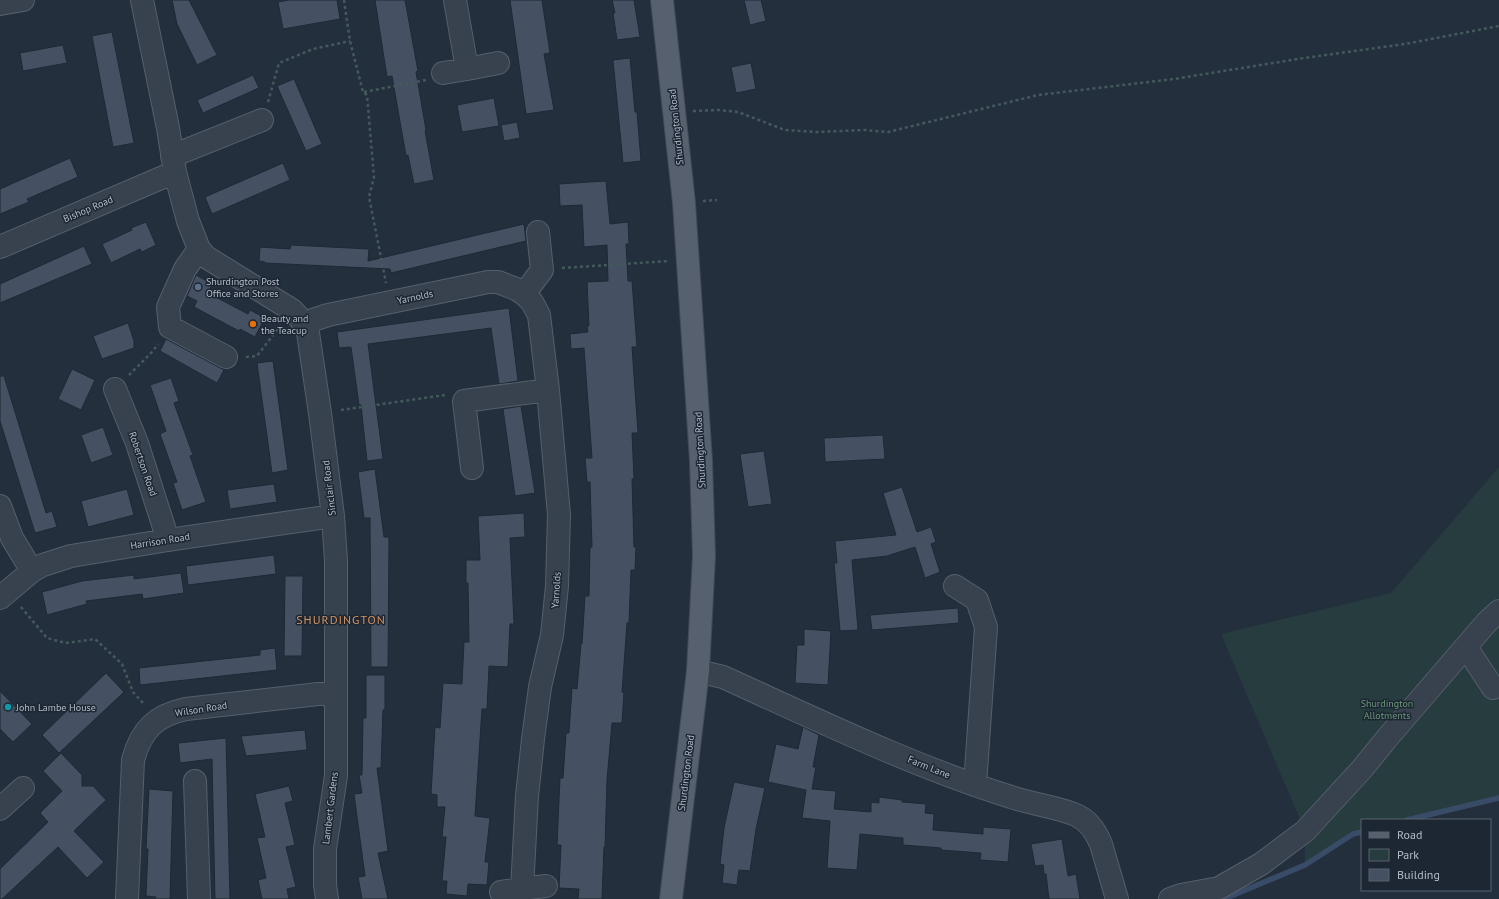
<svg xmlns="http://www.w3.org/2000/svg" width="1499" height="899" font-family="'PT Sans',sans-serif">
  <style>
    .green { fill: #263c3f }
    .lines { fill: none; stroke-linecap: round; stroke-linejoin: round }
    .stream { stroke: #394c67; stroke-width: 5.5 }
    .building { fill: #455162; stroke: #1f2835 }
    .minor-casing { stroke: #565f6c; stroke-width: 24 }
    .major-casing { stroke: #414a57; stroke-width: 24 }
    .path { stroke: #44595c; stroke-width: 2.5; stroke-dasharray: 3 3; stroke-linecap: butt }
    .minor { stroke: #38414e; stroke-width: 22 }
    .major { stroke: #56606e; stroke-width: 22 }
    .service-dot { fill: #5c6f8a; stroke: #1d2633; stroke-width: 1.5 }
    .food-dot { fill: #e8710a; stroke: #1d2633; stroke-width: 1.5 }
    .culture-dot { fill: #0f9aa8; stroke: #1d2633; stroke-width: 1.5 }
    .labels { text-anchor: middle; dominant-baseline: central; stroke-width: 3; stroke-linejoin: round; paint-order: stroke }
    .street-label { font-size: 10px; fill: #b4bcc9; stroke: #1d2633 }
    .poi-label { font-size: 10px; fill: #b4bcc9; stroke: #1d2633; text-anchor: start }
    .park-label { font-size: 10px; fill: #6b9a76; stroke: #1d2633 }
    .quarter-label { font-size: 12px; letter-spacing: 1px; fill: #d59563; stroke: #1d2633 }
  </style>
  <rect width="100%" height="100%" fill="#242f3e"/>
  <!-- green -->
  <path class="green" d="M 1499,467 L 1499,798 L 1410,820 L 1362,820 L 1362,832 L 1353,834 L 1305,865 L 1305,831 L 1221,634 L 1391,593 Z"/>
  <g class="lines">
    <!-- stream -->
    <path class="stream" d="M 1407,820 L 1499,798
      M 1224,899 L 1305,865 L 1353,834 L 1362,832"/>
  </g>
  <!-- building -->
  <path class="building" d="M 172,0 L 189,0 L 217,55 L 197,65 L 177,24 Z
    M 289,0 L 337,0 L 340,19 L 283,29 L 278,2 Z
    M 375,0 L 405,0 L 418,71 L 416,72 L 426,130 L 425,131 L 434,180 L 414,184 L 408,155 L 406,156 L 392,76 L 387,77 Z
    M 510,0 L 542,0 L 550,53 L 544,54 L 554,110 L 526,114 Z
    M 612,0 L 634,0 L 640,37 L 617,40 L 613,13 L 615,13 Z
    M 744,0 L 761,0 L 766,21 L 750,25 Z
    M 112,32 L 134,143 L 113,147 L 92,36 Z
    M 63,45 L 67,63 L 23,71 L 20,53 Z
    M 630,58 L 635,112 L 637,112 L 641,161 L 623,163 L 613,60 Z
    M 751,63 L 756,89 L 736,93 L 731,67 Z
    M 253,75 L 259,88 L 203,113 L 197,100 Z
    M 294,79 L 322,144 L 306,151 L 277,86 Z
    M 494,98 L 499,126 L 462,132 L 457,105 Z
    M 517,122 L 520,138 L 504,141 L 501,125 Z
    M 70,158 L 78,177 L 27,199 L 29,202 L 0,214 L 0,189 Z
    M 283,163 L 290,180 L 212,214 L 205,197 Z
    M 606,181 L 610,224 L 628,222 L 629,244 L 626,244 L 628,281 L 632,281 L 637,347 L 632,347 L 638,433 L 632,433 L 634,479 L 632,479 L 634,547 L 636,547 L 635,570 L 631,570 L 629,623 L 627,623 L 622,692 L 624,692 L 622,723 L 612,723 L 607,780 L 605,847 L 604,847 L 602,899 L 578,899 L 579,889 L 559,888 L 561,845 L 557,845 L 560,778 L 563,778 L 566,733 L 569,733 L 572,688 L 577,689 L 581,644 L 582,644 L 585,596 L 589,596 L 590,547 L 592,547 L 590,482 L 587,482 L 585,458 L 592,458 L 584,348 L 571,349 L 570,334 L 588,332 L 587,326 L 589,326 L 587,282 L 608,281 L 607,245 L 584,247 L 582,205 L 560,206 L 559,184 Z
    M 146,222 L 156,245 L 142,252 L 140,249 L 111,263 L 102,244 L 132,230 L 131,228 Z
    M 524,224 L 526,241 L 391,273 L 390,269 L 265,263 L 265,262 L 259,261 L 260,247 L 290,249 L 291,245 L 369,249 L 368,261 Z
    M 84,246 L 92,264 L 0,303 L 0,284 Z
    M 196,275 L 212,284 L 208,293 L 248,314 L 250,310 L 265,318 L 255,337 L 240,329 L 239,331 L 194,307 L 197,301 L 187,296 Z
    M 509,308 L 518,381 L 499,384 L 491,328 L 368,344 L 383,459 L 367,461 L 361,405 L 359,405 L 351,347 L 339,348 L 337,332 Z
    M 128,323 L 134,341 L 134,348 L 102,359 L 93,336 Z
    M 166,339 L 224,370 L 217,383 L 160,351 Z
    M 273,361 L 288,470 L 272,473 L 257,363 Z
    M 72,369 L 95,380 L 81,410 L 58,399 Z
    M 0,376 L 4,376 L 46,513 L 52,511 L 57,527 L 35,533 L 0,421 Z
    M 171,378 L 179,401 L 174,403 L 193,455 L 190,456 L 206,502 L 182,510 L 173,483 L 177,482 L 160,434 L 166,431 L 150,385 Z
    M 521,406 L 535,493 L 515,496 L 503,409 Z
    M 103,427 L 113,455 L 91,463 L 81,435 Z
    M 883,435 L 885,459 L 825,462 L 824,438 Z
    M 764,451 L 772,504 L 748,507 L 740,454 Z
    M 375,469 L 384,537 L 389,537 L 388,667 L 371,667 L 370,518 L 364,518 L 358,472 Z
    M 274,484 L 277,502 L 230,509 L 227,490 Z
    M 902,487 L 917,532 L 931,527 L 936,542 L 931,544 L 940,572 L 925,578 L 915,547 L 887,556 L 852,560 L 858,630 L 840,631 L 834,563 L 837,563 L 835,541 L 896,535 L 883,493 Z
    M 127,489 L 134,515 L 88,527 L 81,501 Z
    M 524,513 L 525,537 L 510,538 L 514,624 L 510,624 L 508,667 L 489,666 L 487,709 L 482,709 L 475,816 L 490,818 L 485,862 L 489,862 L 487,885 L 468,884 L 467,896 L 446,894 L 447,881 L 442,881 L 446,837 L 442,837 L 445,807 L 437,807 L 437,795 L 431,794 L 435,727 L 440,728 L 443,683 L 462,684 L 464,642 L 469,642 L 468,583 L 466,583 L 466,560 L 480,560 L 478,516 Z
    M 274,555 L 276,574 L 188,585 L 186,566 Z
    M 181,573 L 184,593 L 143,599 L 142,594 L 86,601 L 87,604 L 47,615 L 42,592 L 82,581 L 134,575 L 134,579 Z
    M 285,576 L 303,576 L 302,656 L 284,656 Z
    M 958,608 L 959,623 L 872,630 L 870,615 Z
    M 804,629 L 831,631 L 828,685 L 795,683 L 797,645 L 804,645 Z
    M 275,648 L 277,670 L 140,685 L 139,668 L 260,655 L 260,650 Z
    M 106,673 L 124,692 L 59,753 L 42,735 Z
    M 366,675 L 385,675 L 385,710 L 383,710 L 381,768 L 377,768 L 388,851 L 378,853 L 388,899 L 362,899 L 358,877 L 365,876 L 354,794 L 362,793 L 359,775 L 362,775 L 363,718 L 366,718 Z
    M 0,691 L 32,724 L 13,742 L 0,729 Z
    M 803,727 L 819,735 L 813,767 L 816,767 L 812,789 L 836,791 L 834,809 L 871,812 L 871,802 L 879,803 L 879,797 L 902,800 L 902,802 L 926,804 L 925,813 L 934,814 L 933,830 L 983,834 L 983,827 L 1011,829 L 1008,862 L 980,860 L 981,853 L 941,850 L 941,848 L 903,845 L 903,838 L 860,834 L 857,870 L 827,868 L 830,821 L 802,818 L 806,790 L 768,782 L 776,744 L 798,749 Z
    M 305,730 L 307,750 L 246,756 L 241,736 Z
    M 226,738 L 230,899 L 215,899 L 212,759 L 180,763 L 178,743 Z
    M 61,753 L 82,775 L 82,786 L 93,786 L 106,800 L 74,831 L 104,862 L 87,878 L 58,847 L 2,899 L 0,899 L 0,869 L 48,822 L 40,813 L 62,791 L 43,771 Z
    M 734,782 L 765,788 L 756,829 L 750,871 L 739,870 L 737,885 L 722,883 L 724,865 L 720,864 L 724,828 Z
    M 289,786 L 293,801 L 285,803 L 295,845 L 286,847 L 296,887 L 287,889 L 289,899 L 262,899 L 258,880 L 266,878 L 257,838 L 265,837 L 255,794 Z
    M 149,789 L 173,791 L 170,899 L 155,899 L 156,897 L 146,896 L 148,849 L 146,849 Z
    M 1062,839 L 1068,876 L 1076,874 L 1080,899 L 1049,899 L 1046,874 L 1044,874 L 1043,865 L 1035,866 L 1031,844 Z"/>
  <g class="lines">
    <!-- minor casing -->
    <g class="minor-casing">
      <path id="minor" d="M 142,0 L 168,128 L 175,172 L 188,221 L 199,249 L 206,257 L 292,310 L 304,323 L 308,333 L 320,413 L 333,516 L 336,561 L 336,776 L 325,849 L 325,885 L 327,899
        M 0,4 L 23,0
        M 467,69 L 498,63
        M 443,73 L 467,69 L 455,0
        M 172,156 L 262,120
        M 0,247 L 175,172
        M 199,249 L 185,269 L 168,307 L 170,327 L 226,357
        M 524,294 L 542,270 L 538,232
        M 304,323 L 328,315 L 488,282 L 498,282 L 516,289 L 524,294 L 532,302 L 539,315 L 548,390 L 559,515 L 557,586 L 552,635 L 540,687 L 533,739 L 527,796 L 522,889 L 501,892
        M 115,389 L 137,443 L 168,540
        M 472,468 L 464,401 L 548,390
        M 0,506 L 12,538 L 32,571
        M 955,586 L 977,600 L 986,627 L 975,785
        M 0,598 L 32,571 L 43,565 L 71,556 L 168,540 L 333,516
        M 1466,647 L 1493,688
        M 698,671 L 723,677 C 818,720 912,766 1011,797 C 1031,804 1057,807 1076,815 C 1088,820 1096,832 1101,844 L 1117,899
        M 195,781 L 199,899
        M 0,809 L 23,788
        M 522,889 L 546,886
        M 127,899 L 133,760 C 141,730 156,715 186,709 L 336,692
        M 1170,899 L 1181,895 L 1219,888 L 1261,864 L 1305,831 L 1362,769 L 1388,737 L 1487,622 L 1499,611"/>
    </g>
    <!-- major casing -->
    <g class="major-casing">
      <path id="major" d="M 662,0 L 684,203 L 701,461 L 704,556 L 698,671 L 671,899"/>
    </g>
    <!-- path -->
    <path class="path" d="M 344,0 L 350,41 L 363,92 L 367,95 L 374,177 L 369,197 L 386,283
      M 364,92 L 426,80
      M 268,102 L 279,63 L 313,49 L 350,41
      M 693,111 L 719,110 L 738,112 L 785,130 L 817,132 L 865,130 L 888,132 L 1038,95 L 1174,79 L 1304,58 L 1405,44 L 1499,26
      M 703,201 L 717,200
      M 562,268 L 669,261
      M 246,357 L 257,356 L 280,326
      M 129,375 L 153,351 L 158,344
      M 341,410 L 445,395
      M 21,607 L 47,638 L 66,643 L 95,639 L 122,664 L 133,692 L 144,704"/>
    <!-- minor -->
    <use href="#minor" class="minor"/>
    <!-- major -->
    <use href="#major" class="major"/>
  </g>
  <!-- markers -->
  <circle class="service-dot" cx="198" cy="287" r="4"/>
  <circle class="food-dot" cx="253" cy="324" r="4"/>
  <circle class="culture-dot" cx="8" cy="707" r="4"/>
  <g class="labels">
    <!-- street labels -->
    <g class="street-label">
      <text transform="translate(676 127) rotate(-96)">Shurdington Road</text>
      <text transform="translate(88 209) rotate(-23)">Bishop Road</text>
      <text transform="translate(415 297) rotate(-12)">Yarnolds</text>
      <text transform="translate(700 450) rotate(-93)">Shurdington Road</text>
      <text transform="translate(143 464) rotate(71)">Robertson Road</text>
      <text transform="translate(329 488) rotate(-97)">Sinclair Road</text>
      <text transform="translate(160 541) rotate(-9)">Harrison Road</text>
      <text transform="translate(556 590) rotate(-86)">Yarnolds</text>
      <text transform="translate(201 709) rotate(-9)">Wilson Road</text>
      <text transform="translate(929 767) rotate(22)">Farm Lane</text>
      <text transform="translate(686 773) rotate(-83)">Shurdington Road</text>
      <text transform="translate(330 808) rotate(-83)">Lambert Gardens</text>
    </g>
    <!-- poi labels -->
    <g class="poi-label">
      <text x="206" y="281">Shurdington Post<tspan x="206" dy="12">Office and Stores</tspan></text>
      <text x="261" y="318">Beauty and<tspan x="261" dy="12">the Teacup</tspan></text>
      <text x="16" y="707">John Lambe House</text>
    </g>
    <!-- park labels -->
    <g class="park-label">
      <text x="1387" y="703">Shurdington<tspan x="1387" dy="12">Allotments</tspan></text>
    </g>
    <!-- quarter labels -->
    <g class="quarter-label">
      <text x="341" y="619">SHURDINGTON</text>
    </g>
  </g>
  <!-- legend -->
  <rect x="1361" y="819" width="130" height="72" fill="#1d2633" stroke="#59626f"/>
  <rect x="1369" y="832" width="20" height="6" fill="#56606e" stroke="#59626f"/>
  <text x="1397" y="839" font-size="12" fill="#b4bcc9">Road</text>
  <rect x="1369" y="849" width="20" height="12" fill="#263c3f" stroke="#59626f"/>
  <text x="1397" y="859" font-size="12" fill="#b4bcc9">Park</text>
  <rect x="1369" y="869" width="20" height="12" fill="#455162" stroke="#59626f"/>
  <text x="1397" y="879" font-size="12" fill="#b4bcc9">Building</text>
</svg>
